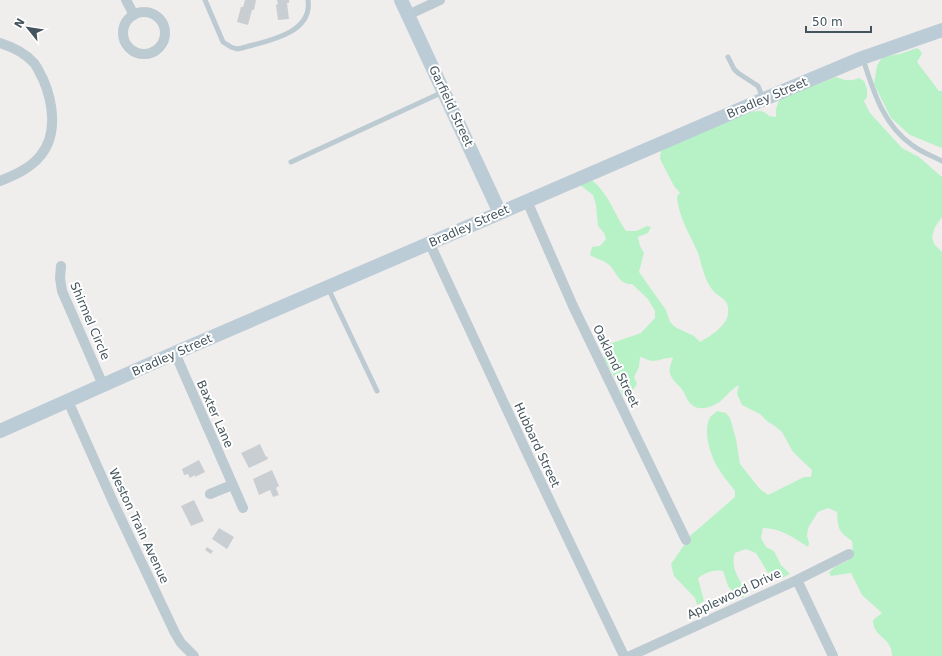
<svg xmlns="http://www.w3.org/2000/svg" width="942" height="656" font-family="'DejaVu Sans',sans-serif">
  <style>
    .green { fill: #b7f2c7 }
    .building { fill: #c9ced3 }
    .lines { fill: none; stroke-linecap: round; stroke-linejoin: round }
    .lane { stroke: #bccad1; stroke-width: 5 }
    .street { stroke: #bccad1; stroke-width: 10 }
    .secondary { stroke: #bcccd6; stroke-width: 14 }
    .labels { text-anchor: middle; dominant-baseline: central; stroke-width: 4; stroke-linejoin: round; paint-order: stroke }
    .street-label { font-size: 12px; fill: #44545c; stroke: #fff }
  </style>
  <rect width="100%" height="100%" fill="#f0eded"/>
  <!-- green -->
  <path class="green" d="M 917,48 L 920,50 L 922,54 L 917,62 L 939,91 L 942,91 L 942,148 L 910,135 L 891,118 L 874,84 L 877,66 L 882,57 L 900,54 Z
    M 836,77 C 844,80 850,82 859,78 L 864,81 L 867,89 L 867,97 L 864,101 L 870,113 L 902,148 L 919,157 L 942,177 L 942,217 L 935,227 L 932,237 L 934,244 L 942,252 L 942,656 L 892,656 C 892,641 881,639 875,629 C 874,627 873,623 873,620 L 882,613 L 862,595 L 851,573 L 831,576 L 829,573 C 839,558 856,569 852,541 C 838,531 838,529 837,512 L 828,508 L 818,512 L 808,528 L 807,536 L 809,543 L 808,547 C 794,538 781,528 763,528 L 761,538 L 766,547 L 774,551 L 781,565 L 790,574 L 782,578 L 768,573 L 756,553 L 746,549 L 735,553 C 730,567 739,579 746,591 L 743,598 L 738,598 L 728,586 L 723,571 C 714,569 705,573 698,578 L 704,601 L 697,605 L 695,598 L 674,576 L 671,564 L 691,535 L 735,497 L 735,491 C 730,484 724,478 720,471 C 711,458 702,432 710,417 C 712,415 715,413 717,411 L 726,413 L 730,418 L 736,439 L 740,464 L 759,488 L 768,495 L 804,477 L 811,477 L 812,470 L 793,452 L 782,432 L 775,426 L 768,422 L 760,414 L 742,405 L 737,394 L 739,385 C 732,389 730,392 725,397 C 718,405 701,413 692,405 C 686,400 685,392 680,387 C 669,376 667,372 673,358 C 665,357 660,361 653,361 C 649,361 645,358 640,357 L 639,367 L 634,377 L 637,384 L 630,394 L 623,396 L 618,383 L 604,359 L 604,351 L 609,344 L 641,333 L 655,318 L 655,311 L 648,299 L 632,284 C 618,285 617,271 608,264 C 605,261 595,258 590,255 L 592,247 L 600,246 L 606,239 L 604,233 L 598,226 L 596,205 L 593,195 L 580,185 L 584,182 L 593,181 C 608,193 615,215 626,231 L 636,231 L 647,226 L 651,227 L 648,233 L 638,237 L 640,246 L 644,253 L 639,272 L 666,310 L 670,322 L 675,327 L 694,336 L 700,342 C 709,337 727,326 728,314 C 730,297 718,299 711,288 C 704,278 702,265 698,253 C 690,234 678,217 677,196 L 680,193 L 674,186 L 660,159 L 661,150 L 748,113 C 757,111 763,109 769,116 L 776,117 L 776,109 L 780,98 Z"/>
  <!-- building -->
  <path class="building" d="M 245,0 L 256,0 L 254,10 L 252,10 L 248,25 L 237,22 L 241,7 L 243,7 Z
    M 277,0 L 289,0 L 289,3 L 287,3 L 289,19 L 278,20 L 276,5 L 278,4 Z
    M 260,444 L 266,457 L 267,456 L 268,459 L 249,468 L 241,453 Z
    M 199,460 L 205,472 L 195,477 L 195,475 L 190,478 L 188,474 L 184,475 L 182,469 Z
    M 272,470 L 279,486 L 276,488 L 279,495 L 273,497 L 270,490 L 259,495 L 253,479 Z
    M 194,500 L 204,521 L 191,526 L 181,506 Z
    M 219,528 L 234,537 L 227,549 L 212,539 Z
    M 207,547 L 213,551 L 211,554 L 205,550 Z"/>
  <g class="lines">
    <!-- lane -->
    <path class="lane" d="M 205,0 L 223,42 L 231,47 L 237,49 L 242,48 C 266,41 313,34 308,0
      M 728,57 L 734,69 L 738,73 L 758,86 L 763,98
      M 863,59 C 873,90 883,125 912,145 C 921,152 932,156 942,161
      M 291,162 L 443,92
      M 328,288 L 377,391"/>
    <!-- street -->
    <path class="street" d="M 126,0 L 134,15
      M123 33a21 21 0 1 1 42 0a21 21 0 1 1-42 0Z
      M 408,15 L 440,0
      M 0,43 C 13,47 25,53 34,63 C 38,68 40,74 43,79 C 53,102 58,134 41,155 C 31,168 15,175 0,181
      M 527,201 L 573,306 L 686,540
      M 430,244 L 528,455 L 624,656
      M 61,266 L 60,278 L 62,291 L 103,385
      M 175,353 L 243,508
      M 68,401 L 114,504 L 175,633 L 181,643 L 194,656
      M 210,494 L 232,485
      M 797,580 L 833,656
      M 630,656 L 797,580 L 849,554"/>
    <!-- secondary -->
    <path class="secondary" d="M 401,0 L 500,213
      M 0,431 L 175,353 L 764,99 L 862,58 L 942,30"/>
  </g>
  <g class="labels">
    <!-- street labels -->
    <g class="street-label">
      <text transform="translate(767 98) rotate(-23)">Bradley Street</text>
      <text transform="translate(451 106) rotate(65)">Garfield Street</text>
      <text transform="translate(469 226) rotate(-24)">Bradley Street</text>
      <text transform="translate(90 321) rotate(67)">Shirmel Circle</text>
      <text transform="translate(172 355) rotate(-24)">Bradley Street</text>
      <text transform="translate(616 366) rotate(64)">Oakland Street</text>
      <text transform="translate(215 414) rotate(66)">Baxter Lane</text>
      <text transform="translate(537 445) rotate(65)">Hubbard Street</text>
      <text transform="translate(139 526) rotate(65)">Weston Train Avenue</text>
      <text transform="translate(734 594) rotate(-25)">Applewood Drive</text>
    </g>
  </g>
  <!-- north arrow -->
  <g transform="translate(28 28) rotate(300)" stroke="#ffffff" stroke-width="3" paint-order="stroke">
  <path d="M0-3L7 15L0 10L-7 15Z" fill="#44545c"/>
  <text y="-6" font-size="11" font-weight="bold" text-anchor="middle" fill="#44545c">N</text>
  </g>
  <!-- scale -->
  <path d="M806 26v6h65v-6" fill="none" stroke="#44545c" stroke-width="2"/>
  <text x="812" y="26" font-size="12" fill="#44545c" stroke="#ffffff" stroke-width="3" paint-order="stroke">50 m</text>
</svg>
